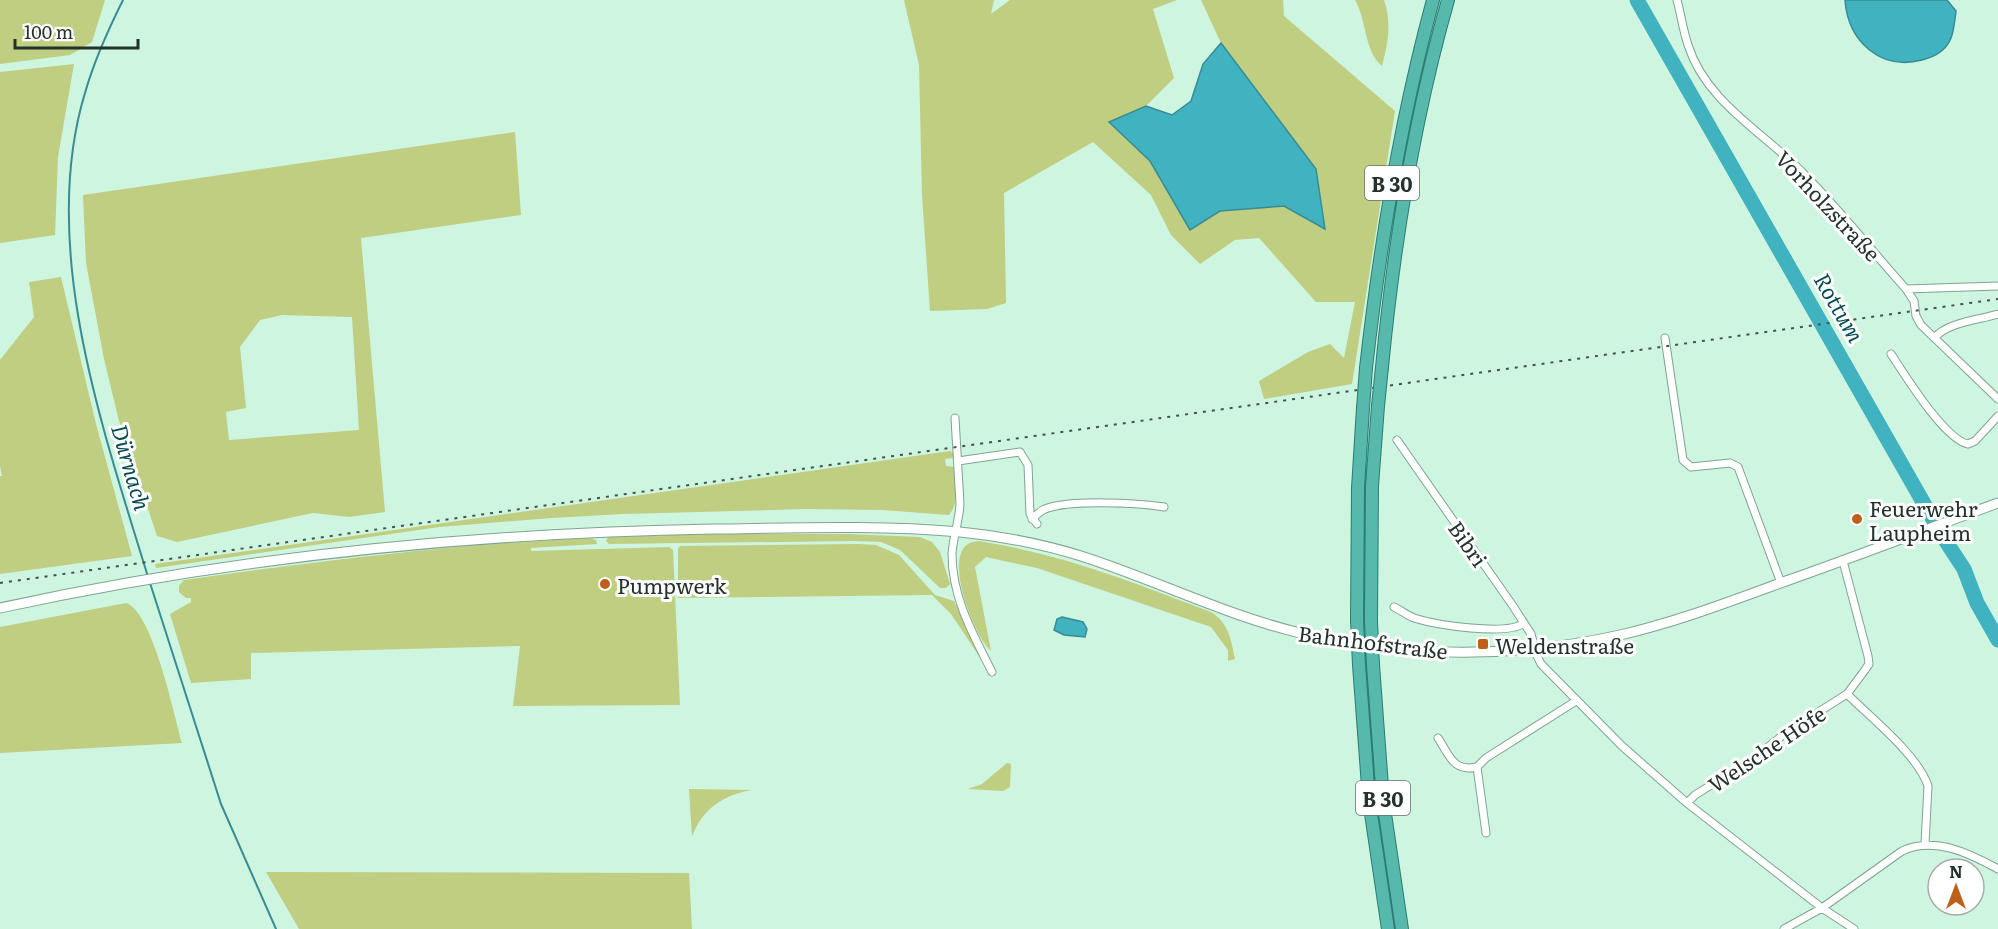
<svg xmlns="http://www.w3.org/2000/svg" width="1998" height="929" font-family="Literata,serif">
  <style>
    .green { fill: #bfce80; fill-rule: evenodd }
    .water { fill: #41b2bf; stroke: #388c93; stroke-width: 1.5 }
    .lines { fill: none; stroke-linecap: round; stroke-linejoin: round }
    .stream { stroke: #388c93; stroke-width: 2 }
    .river { stroke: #41b2bf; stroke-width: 15 }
    .minor-casing { stroke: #7fa491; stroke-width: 9 }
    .secondary-casing { stroke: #7fa491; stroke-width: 11 }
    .trunk-casing { stroke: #2a7d72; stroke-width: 14 }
    .minor { stroke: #fff; stroke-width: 7 }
    .secondary { stroke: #fff; stroke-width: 9 }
    .trunk { stroke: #57b8ac; stroke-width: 12 }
    .rail { stroke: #41544b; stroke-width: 2; stroke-dasharray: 3 6; stroke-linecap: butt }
    .trunk-bridge-casing { stroke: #2a7d72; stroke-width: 14; stroke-linecap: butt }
    .trunk-bridge { stroke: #57b8ac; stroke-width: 12 }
    .poi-dot { fill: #bf601a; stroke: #fff; stroke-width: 2 }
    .labels { text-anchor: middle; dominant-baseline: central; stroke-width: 6; stroke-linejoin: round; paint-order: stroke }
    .shield { fill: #fff; stroke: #65706b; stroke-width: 1.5 }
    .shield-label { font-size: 20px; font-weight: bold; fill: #23322b }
    .street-label { font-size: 21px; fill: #23322b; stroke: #fff }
    .poi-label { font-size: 21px; fill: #23322b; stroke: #fff; text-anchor: start }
    .water-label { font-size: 22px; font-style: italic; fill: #034a51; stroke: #fff }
  </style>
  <rect width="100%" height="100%" fill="#cef5e0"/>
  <!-- green -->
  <path class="green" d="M 0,0 L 105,0 L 92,42 L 70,55 L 0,64 Z
    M 904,0 L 994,0 L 991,14 L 1010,0 L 1177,0 L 1153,9 L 1174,78 L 1146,106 L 1109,122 L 1150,161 L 1190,230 L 1220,211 L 1284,206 L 1325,229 L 1316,169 L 1221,43 L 1201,0 L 1283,0 L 1284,16 L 1395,111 L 1352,384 L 1264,399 L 1259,381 L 1308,352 L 1330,344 L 1344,358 L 1355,302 L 1316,302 L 1259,238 L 1235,240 L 1200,264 L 1171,235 L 1151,195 L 1093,142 L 1004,193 L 1006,303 L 987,309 L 930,311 L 922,195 L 919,65 Z
    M 1355,0 L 1384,0 C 1392,23 1388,43 1382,66 C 1364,51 1367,21 1355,0 Z
    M 74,64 L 58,157 L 55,235 L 0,243 L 0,72 Z
    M 515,132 L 521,215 L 361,238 L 385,512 L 349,517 L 313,513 L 177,542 L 157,536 L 119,421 L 104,359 L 86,263 L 83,195 ZM 282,315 L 352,317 L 359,430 L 229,440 L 226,412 L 246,408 L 240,347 L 260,320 Z
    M 61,277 L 96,424 L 132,556 L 0,574 L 0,476 L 2,476 L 0,466 L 0,360 L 34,317 L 29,282 Z
    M 950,451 L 954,453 L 954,458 L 945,459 L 946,466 L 955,467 C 956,483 960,502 949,515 L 882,510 L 806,509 L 623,514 L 551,518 L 439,527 L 156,568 L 155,564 Z
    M 698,534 L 847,534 L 920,537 L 932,542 L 940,552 L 950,584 L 946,588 L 940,588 L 900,550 L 881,542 L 856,541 L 609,544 L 606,541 L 608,537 Z
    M 590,538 L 596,540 L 597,544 L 531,548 L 531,551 L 669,547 L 673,550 L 680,705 L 513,706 L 520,646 L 251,653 L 251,679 L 191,683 L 170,614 L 191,602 L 191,598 L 186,598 L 179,592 L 179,586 L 184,580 C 319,561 454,544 590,538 Z
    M 979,541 C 1062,554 1133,582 1211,612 C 1229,623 1231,640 1235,659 L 1228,661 L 1228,650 L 1211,627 L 1037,568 L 986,557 L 975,567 L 991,651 C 974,636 942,555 970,543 C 973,541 976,542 979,541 Z
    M 859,544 L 876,545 L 899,555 L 935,595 L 954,601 L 985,665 L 951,614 L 932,595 L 678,598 L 678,549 L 680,546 Z
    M 126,603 C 153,612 174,715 182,743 L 0,753 L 0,627 Z
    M 1007,763 L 1011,764 L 1010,787 L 1003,791 L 968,789 L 982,784 Z
    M 689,790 L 689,789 L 752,790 C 723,795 702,809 692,837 Z
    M 266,872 L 689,873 L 692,929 L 299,929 Z"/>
  <!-- water -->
  <path class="water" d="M 1845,0 L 1947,0 L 1956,11 C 1955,19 1954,30 1951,38 C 1946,51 1934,57 1922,60 C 1880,71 1848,41 1845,0 Z
    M 1221,43 L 1316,169 L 1325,229 L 1284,206 L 1220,211 L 1190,230 L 1150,161 L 1109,122 L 1146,106 L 1172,115 L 1191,101 L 1203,64 Z
    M 1062,617 L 1083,622 L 1087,629 L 1085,637 L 1064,635 L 1054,630 L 1057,619 Z"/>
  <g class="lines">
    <!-- stream -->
    <path class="stream" d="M 123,0 C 108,30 94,61 85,93 C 38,247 103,429 148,577
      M 150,583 L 221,804 L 276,929"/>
    <!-- river -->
    <path class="river" d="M 1637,0 L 1943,537 L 1964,569 L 1977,603 L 1998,640"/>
    <!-- minor casing -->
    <g class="minor-casing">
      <path id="minor" d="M 1677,0 C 1681,15 1683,30 1688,45 C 1706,102 1763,132 1802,172 C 1839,209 1871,250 1906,289 L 1914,301 L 1916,316 L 1921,325 L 1998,399
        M 1906,289 L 1998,286
        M 1935,337 C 1949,322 1978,320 1998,314
        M 1665,338 L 1683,460 L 1691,467 L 1730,463 L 1738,467 L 1781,583
        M 1891,354 C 1905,375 1944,439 1968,444 L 1975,441 L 1998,416
        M 955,418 L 960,504 C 959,522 953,537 952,554 C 952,598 973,634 992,672
        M 1397,440 L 1513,606 L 1531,634 L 1537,656 L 1541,664 L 1622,746 L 1687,803 L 1822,908 L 1854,929
        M 958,461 L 1020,452 L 1028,465 L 1030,514 L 1037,524
        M 1032,519 C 1035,516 1039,512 1043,510 C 1064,499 1140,503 1164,507
        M 1394,607 C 1400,610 1407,615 1414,618 C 1436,625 1507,636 1524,623
        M 1847,694 C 1871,718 1918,755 1928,786 L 1925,844
        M 1438,738 C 1450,756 1453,772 1477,767
        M 1687,803 L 1695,795 L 1753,759 L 1787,732 L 1847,694 L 1865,670 L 1869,664 L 1868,656 L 1843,561
        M 1486,833 L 1477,767 L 1486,758 L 1576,701
        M 1784,929 L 1822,908 L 1902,851 C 1934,836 1969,853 1998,869"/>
    </g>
    <!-- secondary casing -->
    <g class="secondary-casing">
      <path id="secondary" d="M 0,608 C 233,557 475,533 714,529 C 796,528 878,525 960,532 C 1001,536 1042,544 1081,556 C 1156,580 1227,616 1304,634 C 1405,658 1519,658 1620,635 C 1677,622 1731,601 1786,581 C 1857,556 1927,529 1998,503"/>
    </g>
    <!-- trunk casing -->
    <g class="trunk-casing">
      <path id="trunk" d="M 1382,367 C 1394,243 1414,119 1448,0
        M 1366,368 C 1380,244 1400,121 1433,0
        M 1357,620 L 1358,488 L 1363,408
        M 1371,621 L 1372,486 L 1378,406
        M 1359,665 L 1369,800 L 1388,929
        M 1373,665 L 1383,800 L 1402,929"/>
    </g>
    <!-- minor -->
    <use href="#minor" class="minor"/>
    <!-- secondary -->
    <use href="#secondary" class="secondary"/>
    <!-- trunk -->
    <use href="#trunk" class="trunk"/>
    <!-- rail -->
    <path class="rail" d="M 0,583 L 1998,299"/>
    <!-- trunk-bridge casing -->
    <g class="trunk-bridge-casing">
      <path id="trunk-bridge" d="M 1378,406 L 1382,367
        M 1363,408 L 1366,368
        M 1357,620 L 1359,665
        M 1371,621 L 1373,665"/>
    </g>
    <!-- trunk-bridge -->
    <use href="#trunk-bridge" class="trunk-bridge"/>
  </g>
  <!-- markers -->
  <g class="poi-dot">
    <circle cx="1857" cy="519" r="6"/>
    <circle cx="605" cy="584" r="6"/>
    <rect x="1477" y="638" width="12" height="12" rx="3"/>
  </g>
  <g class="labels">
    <!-- shield labels -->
    <g class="shield">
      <rect x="1365" y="166" width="54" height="34" rx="4.5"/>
      <rect x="1356" y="781" width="54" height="34" rx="4.5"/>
    </g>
    <g class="shield-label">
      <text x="1392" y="183">B 30</text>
      <text x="1383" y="798">B 30</text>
    </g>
    <!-- street labels -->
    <g class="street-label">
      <text transform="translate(1829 205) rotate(47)">Vorholzstraße</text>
      <text transform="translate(1469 543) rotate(55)">Bibri</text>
      <text transform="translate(1373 641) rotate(7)">Bahnhofstraße</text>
      <text transform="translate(1766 748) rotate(-34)">Welsche Höfe</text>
    </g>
    <!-- poi labels -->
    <g class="poi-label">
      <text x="1869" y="507">Feuerwehr<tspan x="1869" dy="24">Laupheim</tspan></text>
      <text x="617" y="584">Pumpwerk</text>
      <text x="1495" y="644">Weldenstraße</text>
    </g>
    <!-- water labels -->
    <g class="water-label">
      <text transform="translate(1840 307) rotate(60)">Rottum</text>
      <text transform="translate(132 467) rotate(74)">Dürnach</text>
    </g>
  </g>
  <!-- north arrow -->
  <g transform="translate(1956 887)"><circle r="28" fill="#ffffff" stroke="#a7adaa" stroke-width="1.5"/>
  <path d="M0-4.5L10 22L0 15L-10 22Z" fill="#bf601a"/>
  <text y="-9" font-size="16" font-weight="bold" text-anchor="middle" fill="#23322b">N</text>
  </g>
  <!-- scale -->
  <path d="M15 39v9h123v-9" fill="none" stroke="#23322b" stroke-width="3"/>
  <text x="24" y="39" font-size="18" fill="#23322b" stroke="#ffffff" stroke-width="4.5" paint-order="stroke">100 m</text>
</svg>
